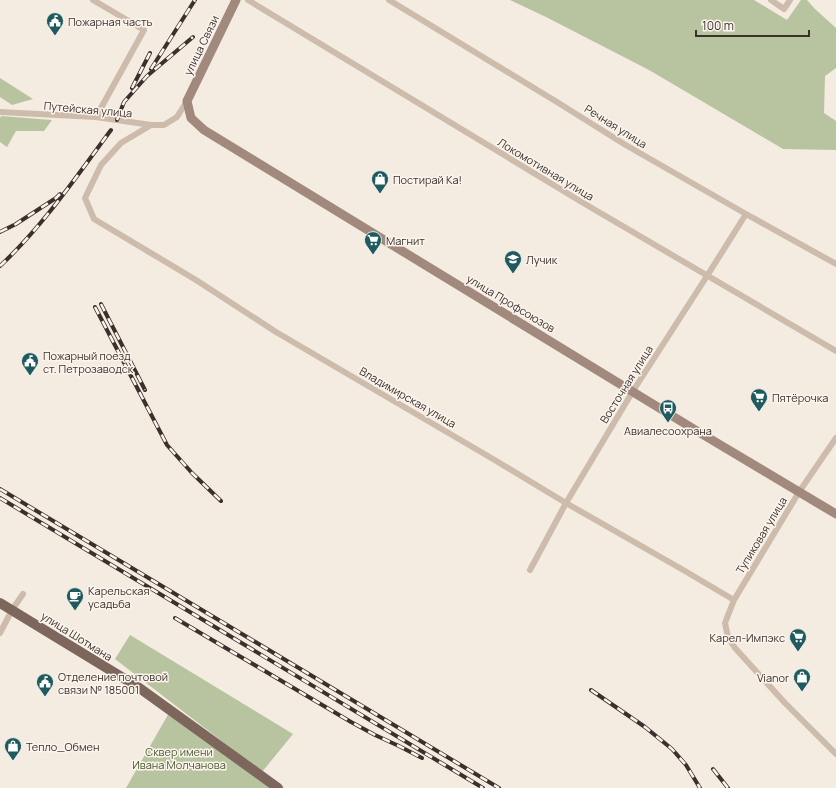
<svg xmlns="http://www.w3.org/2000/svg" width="836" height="788" font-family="Manrope,sans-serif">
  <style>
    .green { fill: #b8c4a0 }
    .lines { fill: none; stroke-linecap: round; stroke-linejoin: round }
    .minor { stroke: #cdbbac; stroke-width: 6 }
    .secondary { stroke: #a18a7d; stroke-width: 9 }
    .primary { stroke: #7d675c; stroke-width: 10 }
    .rail-casing { stroke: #3b302b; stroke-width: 4 }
    .rail { stroke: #fbf5ee; stroke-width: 2.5; stroke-dasharray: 8; stroke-linecap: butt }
    .labels { text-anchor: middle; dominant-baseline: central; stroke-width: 3; stroke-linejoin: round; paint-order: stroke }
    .poi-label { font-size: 11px; fill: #3b302b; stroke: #fbf5ee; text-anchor: start }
    .street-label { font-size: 11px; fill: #3b302b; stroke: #fbf5ee }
    .park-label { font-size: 11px; fill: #4a5a2e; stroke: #fbf5ee }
  </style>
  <rect width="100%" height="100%" fill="#f4ebe1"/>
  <!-- green -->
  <path class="green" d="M 510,0 L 754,0 L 787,20 L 801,0 L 807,0 L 815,9 L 836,28 L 836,68 L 825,76 L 824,113 L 836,121 L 836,150 L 783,149 L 649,70 L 546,17 Z
    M 0,78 L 33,99 L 12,105 L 0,97 Z
    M 1,116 L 52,120 L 44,131 L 16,131 L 7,147 L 0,142 L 0,118 Z
    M 130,635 L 293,734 L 262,772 L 115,659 Z
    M 169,713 L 273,788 L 126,788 Z"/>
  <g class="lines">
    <!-- minor -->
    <path class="minor" d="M 93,0 L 144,30 L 96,117
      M 248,0 L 585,204 L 836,351
      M 389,0 L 557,102 L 624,144 L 746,214 L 836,264
      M 771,0 L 784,9 L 790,0
      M 0,112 L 96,117 L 151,125 L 164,125 L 177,117 L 187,101
      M 151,125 L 121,143 L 101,165 L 85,198 L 94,219 L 196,280 L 276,332 L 493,459 L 566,503 L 685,571 L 734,600
      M 836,438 L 799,492 L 734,600 L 725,623 L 728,637 L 735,648 L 785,703 L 836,754
      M 530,570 L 566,503 L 633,391 L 707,276 L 746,214
      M 0,633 L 12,610 L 23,594"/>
    <!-- secondary -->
    <path class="secondary" d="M 236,0 L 187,101 L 191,118 L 204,130 L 697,431 L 836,514"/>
    <!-- primary -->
    <path class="primary" d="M 0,603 L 138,687 L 278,788"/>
    <!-- rail casing -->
    <g class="rail-casing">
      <path id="rail" d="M 151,69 L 195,0
        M 132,88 L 150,53
        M 117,120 L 124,102 L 147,76 L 193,37
        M 0,232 L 16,224 L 56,198 L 60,194
        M 0,266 C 43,226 76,177 111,130
        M 101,304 L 145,390
        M 95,307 L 167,445 L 192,473 L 221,501
        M 0,489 L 499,788
        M 0,498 L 483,788
        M 175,618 L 351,722 L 375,735 L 401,747
        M 591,690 L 645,727 L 672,749 L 686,765 L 700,788
        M 397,745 L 422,758
        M 713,769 L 728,788"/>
    </g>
    <!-- rail -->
    <use href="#rail" class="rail"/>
  </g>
  <!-- icons -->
  <defs>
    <g id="civic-pin" transform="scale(0.9)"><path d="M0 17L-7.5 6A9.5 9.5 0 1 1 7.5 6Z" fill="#1f5a5e" stroke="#fbf5ee"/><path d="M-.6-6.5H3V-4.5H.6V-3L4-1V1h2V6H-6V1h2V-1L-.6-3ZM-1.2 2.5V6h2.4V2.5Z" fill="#fff"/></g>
    <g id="shop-pin" transform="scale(0.9)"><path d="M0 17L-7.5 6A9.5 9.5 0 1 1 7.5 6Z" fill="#1f5a5e" stroke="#fbf5ee"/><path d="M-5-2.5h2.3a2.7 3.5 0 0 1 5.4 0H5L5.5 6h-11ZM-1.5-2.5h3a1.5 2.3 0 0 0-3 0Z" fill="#fff"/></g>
    <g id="supermarket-pin" transform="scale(0.9)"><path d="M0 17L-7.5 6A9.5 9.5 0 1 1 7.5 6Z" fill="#1f5a5e" stroke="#fbf5ee"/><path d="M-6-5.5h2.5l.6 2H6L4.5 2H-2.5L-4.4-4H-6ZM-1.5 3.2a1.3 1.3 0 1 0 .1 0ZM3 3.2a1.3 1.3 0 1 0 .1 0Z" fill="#fff"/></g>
    <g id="school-pin" transform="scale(0.9)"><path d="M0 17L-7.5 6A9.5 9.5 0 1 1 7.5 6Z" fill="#1f5a5e" stroke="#fbf5ee"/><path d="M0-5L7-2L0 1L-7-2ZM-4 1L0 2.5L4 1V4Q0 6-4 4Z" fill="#fff"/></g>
    <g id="bus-pin" transform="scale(0.9)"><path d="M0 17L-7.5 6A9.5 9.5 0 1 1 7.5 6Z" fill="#1f5a5e" stroke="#fbf5ee"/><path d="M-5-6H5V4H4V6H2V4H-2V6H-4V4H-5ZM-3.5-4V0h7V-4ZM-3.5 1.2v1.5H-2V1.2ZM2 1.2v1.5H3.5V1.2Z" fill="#fff"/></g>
    <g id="cafe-pin" transform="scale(0.9)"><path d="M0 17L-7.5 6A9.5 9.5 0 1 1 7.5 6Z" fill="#1f5a5e" stroke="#fbf5ee"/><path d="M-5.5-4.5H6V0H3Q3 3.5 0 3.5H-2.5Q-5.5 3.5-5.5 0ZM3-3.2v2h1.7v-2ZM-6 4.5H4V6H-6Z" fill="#fff"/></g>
  </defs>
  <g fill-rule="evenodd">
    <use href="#civic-pin" x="55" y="21"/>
    <use href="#shop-pin" x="380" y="179"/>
    <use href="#supermarket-pin" x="373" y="240"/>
    <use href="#school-pin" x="513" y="259"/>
    <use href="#civic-pin" x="30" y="361"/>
    <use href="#supermarket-pin" x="759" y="397"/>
    <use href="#bus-pin" x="668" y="408"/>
    <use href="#cafe-pin" x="75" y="596"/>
    <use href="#supermarket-pin" x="798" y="637"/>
    <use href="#shop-pin" x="802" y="677"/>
    <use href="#civic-pin" x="45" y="682"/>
    <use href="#shop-pin" x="13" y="746"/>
  </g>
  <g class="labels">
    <!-- poi labels -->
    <g class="poi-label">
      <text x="68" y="21">Пожарная часть</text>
      <text x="393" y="179">Постирай Ка!</text>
      <text x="386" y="240">Магнит</text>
      <text x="526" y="259">Лучик</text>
      <text x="43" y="355">Пожарный поезд<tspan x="43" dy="13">ст. Петрозаводск</tspan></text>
      <text x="772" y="397">Пятёрочка</text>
      <text x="668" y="430" text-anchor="middle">Авиалесоохрана</text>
      <text x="88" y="590">Карельская<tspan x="88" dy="13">усадьба</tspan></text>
      <text x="785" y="637" text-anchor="end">Карел-Импэкс</text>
      <text x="58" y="676">Отделение почтовой<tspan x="58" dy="13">связи № 185001</tspan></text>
      <text x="789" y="677" text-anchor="end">Vianor</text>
      <text x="26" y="746">Тепло_Обмен</text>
    </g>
    <!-- street labels -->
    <g class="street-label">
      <text transform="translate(201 45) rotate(-64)">улица Связи</text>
      <text transform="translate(88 109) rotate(5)">Путейская улица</text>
      <text transform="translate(616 126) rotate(32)">Речная улица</text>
      <text transform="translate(546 169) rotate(31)">Локомотивная улица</text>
      <text transform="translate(511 303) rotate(31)">улица Профсоюзов</text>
      <text transform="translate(626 384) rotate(-58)">Восточная улица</text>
      <text transform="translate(408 397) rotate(30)">Владимирская улица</text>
      <text transform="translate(761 535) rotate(-59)">Тупиковая улица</text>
      <text transform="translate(77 636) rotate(32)">улица Шотмана</text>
    </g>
    <!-- park labels -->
    <g class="park-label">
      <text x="179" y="751">Сквер имени<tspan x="179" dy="13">Ивана Молчанова</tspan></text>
    </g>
  </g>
  <!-- scale -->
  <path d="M696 30v6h113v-6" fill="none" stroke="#3b302b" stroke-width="2"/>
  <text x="702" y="30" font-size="12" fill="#3b302b" stroke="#fbf5ee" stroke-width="3" paint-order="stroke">100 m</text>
</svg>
